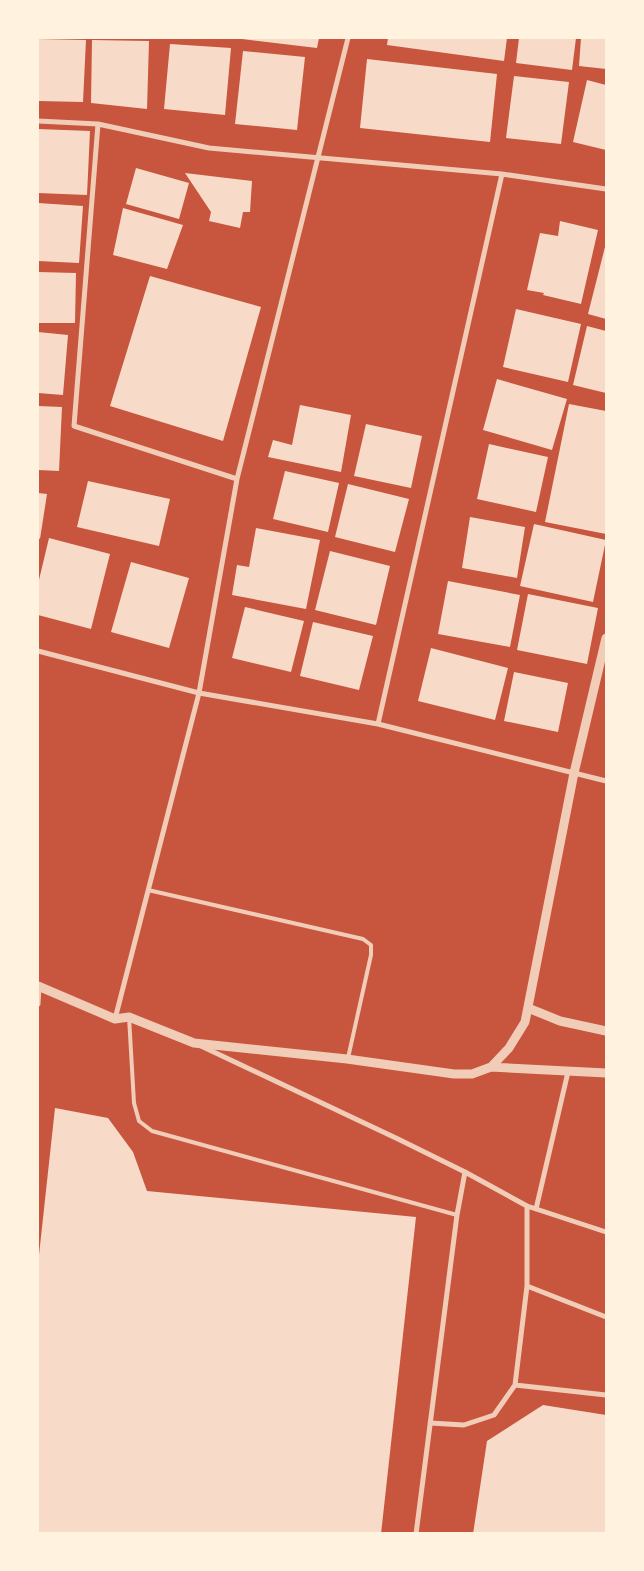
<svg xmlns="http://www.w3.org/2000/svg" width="644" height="1571" font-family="Georgia,serif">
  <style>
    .building { fill: #f7dbc8 }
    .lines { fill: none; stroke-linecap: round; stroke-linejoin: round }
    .service { stroke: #f1ccb7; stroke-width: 4 }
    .minor { stroke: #f1ccb7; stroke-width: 5 }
    .tertiary { stroke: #f1ccb7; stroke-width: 9 }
  </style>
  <rect width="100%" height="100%" fill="#c8553d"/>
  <!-- building -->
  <path class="building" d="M 242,38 L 319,38 L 317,48 L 242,39 Z
    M 388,38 L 507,38 L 504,61 L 387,45 Z
    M 519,38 L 576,38 L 572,70 L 516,63 Z
    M 581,38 L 606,38 L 606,69 L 579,66 Z
    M 38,39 L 86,40 L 83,102 L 38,101 Z
    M 92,40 L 149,41 L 147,109 L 91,103 Z
    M 170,44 L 231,48 L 225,115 L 164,109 Z
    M 243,51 L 305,57 L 297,130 L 235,124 Z
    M 367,59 L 497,74 L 490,142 L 360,128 Z
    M 514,76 L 569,82 L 561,144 L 506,138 Z
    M 587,80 L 606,85 L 606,150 L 573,142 Z
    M 38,129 L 90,131 L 87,195 L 38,193 Z
    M 136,168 L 189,183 L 179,219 L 126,204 Z
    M 185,173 L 252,181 L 250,212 L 243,212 L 240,228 L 209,221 L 211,212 Z
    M 38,203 L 83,206 L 79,263 L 38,261 Z
    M 123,208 L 183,225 L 167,269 L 113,255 Z
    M 560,221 L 598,230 L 581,304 L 543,295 L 544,293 L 527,290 L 540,233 L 558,236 Z
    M 606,243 L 606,319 L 588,314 Z
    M 38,272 L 76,273 L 75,323 L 38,323 Z
    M 150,276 L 261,307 L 223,441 L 110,406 Z
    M 516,309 L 581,324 L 568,382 L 503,367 Z
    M 587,326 L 606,331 L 606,393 L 573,385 Z
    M 38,332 L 68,335 L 63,395 L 38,393 Z
    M 497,379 L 567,399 L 552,450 L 483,430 Z
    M 569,404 L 606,411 L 606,534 L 545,522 Z
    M 300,405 L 351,415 L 341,472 L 268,457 L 273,440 L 292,445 Z
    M 38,406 L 62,407 L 59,471 L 38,470 Z
    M 366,424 L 422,436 L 411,488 L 354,476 Z
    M 489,444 L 548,457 L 536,512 L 477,499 Z
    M 285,471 L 339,483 L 328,532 L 273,519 Z
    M 88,481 L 170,499 L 159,546 L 77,527 Z
    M 348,484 L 409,499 L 395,552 L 335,537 Z
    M 38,493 L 47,494 L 40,539 L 38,538 Z
    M 470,517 L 525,527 L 517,578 L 462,568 Z
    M 534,524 L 606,540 L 593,602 L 520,586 Z
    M 256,528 L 320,540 L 306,609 L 232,595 L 237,565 L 249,567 Z
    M 49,538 L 110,554 L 91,629 L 38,615 L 38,584 Z
    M 330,551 L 390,566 L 376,625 L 315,610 Z
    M 131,562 L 189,578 L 169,648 L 111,632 Z
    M 448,581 L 520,595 L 510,647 L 438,634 Z
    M 528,594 L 598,608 L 587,664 L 517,650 Z
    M 245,607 L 304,621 L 291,672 L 232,658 Z
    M 313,622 L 373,636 L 359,690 L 300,676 Z
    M 431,648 L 508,668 L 495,720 L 418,701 Z
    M 514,672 L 568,683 L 558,732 L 504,721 Z
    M 55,1108 L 108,1118 L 133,1152 L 147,1191 L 416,1217 L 381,1534 L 38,1534 L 38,1264 Z
    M 543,1405 L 606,1415 L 606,1534 L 473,1534 L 487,1441 Z"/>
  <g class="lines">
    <!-- service -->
    <path class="service" d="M 148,890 L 363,939 L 371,945 L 371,955 L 348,1058
      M 129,1017 L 134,1103 L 139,1121 L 152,1131 L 457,1215"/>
    <!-- minor -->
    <path class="minor" d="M 38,121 L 98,124 L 209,148 L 502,174 L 606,189
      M 98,124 L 74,426 L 237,479
      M 38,651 L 199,693 L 378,724 L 606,781
      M 378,724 L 502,174
      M 38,1004 L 39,986
      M 115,1019 L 199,693 L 237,479 L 348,38
      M 201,1046 L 398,1139 L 465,1172 L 527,1206 L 606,1232
      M 527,1206 L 527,1286 L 606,1317
      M 536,1209 L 568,1072
      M 527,1286 L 515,1385 L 606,1395
      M 430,1423 L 464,1425 L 494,1415 L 515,1385
      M 416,1534 L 457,1215 L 465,1172"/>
    <!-- tertiary -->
    <path class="tertiary" d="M 38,986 L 115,1019 L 129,1017 L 194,1043 L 347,1059 L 454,1074 L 472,1074 L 491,1067 L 606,1073
      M 528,1008 L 560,1021 L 606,1031
      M 491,1067 L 509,1048 L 525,1022 L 574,773 L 606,638"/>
  </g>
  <!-- border -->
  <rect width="644" height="1571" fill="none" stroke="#fff3e0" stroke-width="78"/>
</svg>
